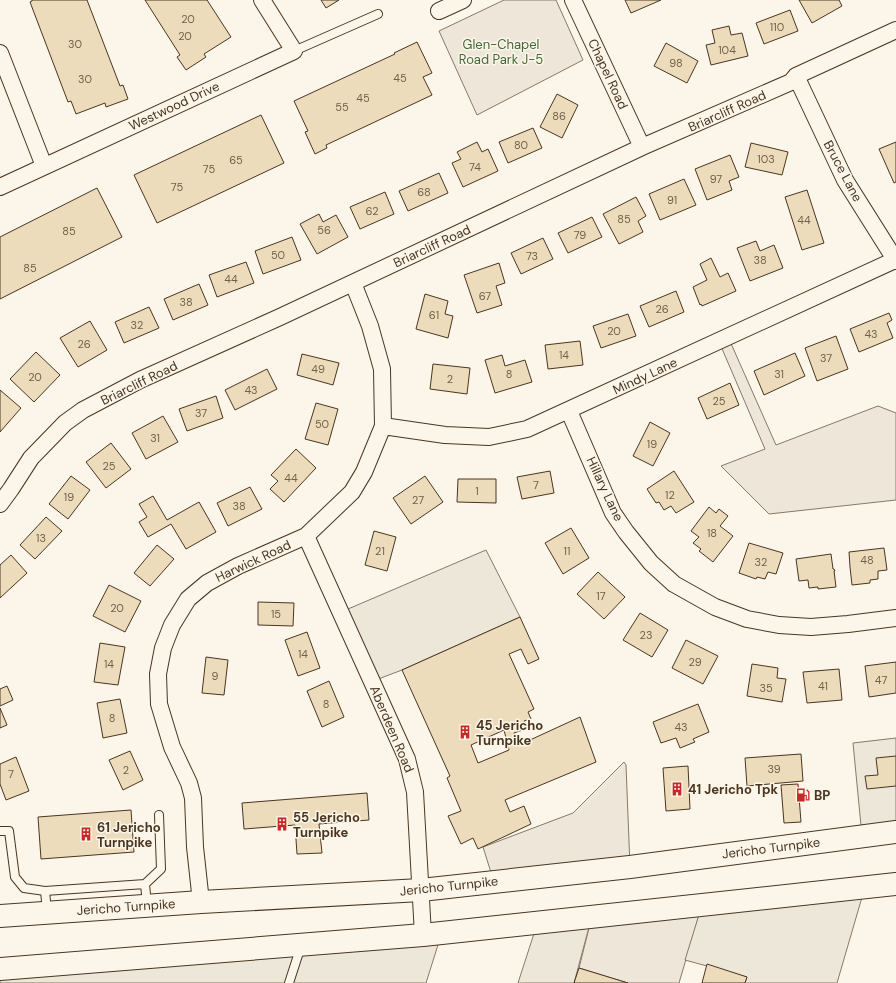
<svg xmlns="http://www.w3.org/2000/svg" width="896" height="983" font-family="'DM Sans',sans-serif">
  <style>
    .green { fill: #ede6d9; stroke: #887966 }
    .parking { fill: #ede7d9; stroke: #887966 }
    .building { fill: #ecdcbc; stroke: #4a3520; fill-rule: evenodd }
    .lines { fill: none; stroke-linecap: round; stroke-linejoin: round }
    .lane-casing { stroke: #4a3520; stroke-width: 10 }
    .street-casing { stroke: #4a3520; stroke-width: 18 }
    .primary-casing { stroke: #4a3520; stroke-width: 24 }
    .lane { stroke: #fbf6e9; stroke-width: 8 }
    .street { stroke: #fbf6e9; stroke-width: 16 }
    .primary { stroke: #fbf6e9; stroke-width: 22 }
    .labels { text-anchor: middle; dominant-baseline: central; stroke-width: 3; stroke-linejoin: round; paint-order: stroke }
    .number-label { font-size: 11px; fill: #725f47 }
    .park-label { font-size: 13px; fill: #436837; stroke: #fbf6e9 }
    .street-label { font-size: 13px; fill: #4a3520; stroke: #fbf6e9 }
    .poi-label { font-size: 13px; font-weight: bold; fill: #4a3520; stroke: #fbf6e9; text-anchor: start }
  </style>
  <rect width="100%" height="100%" fill="#fbf6e9"/>
  <!-- green -->
  <path class="green" d="M 504,0 L 556,0 L 583,60 L 477,115 L 439,31 Z
    M 729,339 L 776,445 L 878,406 L 896,413 L 896,500 L 769,514 L 721,466 L 765,449 L 720,344 Z
    M 624,762 L 626,765 L 630,867 L 494,882 L 483,847 L 573,813 Z
    M 702,905 L 679,983 L 628,983 L 579,968 L 592,916 Z"/>
  <!-- parking -->
  <path class="parking" d="M 486,550 L 520,617 L 402,670 L 373,681 L 341,612 Z
    M 896,738 L 896,832 L 862,836 L 853,743 Z
    M 865,887 L 837,983 L 745,983 L 747,977 L 685,960 L 702,905 Z
    M 592,916 L 574,983 L 518,983 L 539,918 Z
    M 442,932 L 426,983 L 0,983 L 0,969 Z"/>
  <!-- building -->
  <path class="building" d="M 32,0 L 87,0 L 120,86 L 123,85 L 128,99 L 106,107 L 105,103 L 76,114 L 71,101 L 68,102 L 30,2 L 32,1 Z
    M 145,0 L 207,0 L 231,37 L 204,54 L 206,57 L 186,70 L 177,57 L 180,55 Z
    M 321,0 L 339,0 L 326,8 Z
    M 625,0 L 661,0 L 631,13 Z
    M 799,0 L 839,0 L 842,6 L 812,23 Z
    M 790,10 L 798,31 L 764,44 L 756,23 Z
    M 729,26 L 731,35 L 742,33 L 748,56 L 711,65 L 706,45 L 715,43 L 712,30 Z
    M 417,42 L 432,73 L 423,77 L 432,95 L 326,145 L 327,148 L 315,154 L 305,132 L 308,131 L 294,101 L 395,54 L 394,53 Z
    M 666,43 L 698,61 L 687,83 L 654,66 Z
    M 557,94 L 578,105 L 562,138 L 540,127 Z
    M 261,115 L 284,163 L 157,223 L 134,175 Z
    M 533,128 L 542,148 L 508,163 L 499,142 Z
    M 477,142 L 482,152 L 488,149 L 498,171 L 463,187 L 452,163 L 461,159 L 457,152 Z
    M 896,142 L 896,182 L 894,183 L 879,149 Z
    M 751,143 L 788,152 L 782,175 L 745,167 Z
    M 730,155 L 739,177 L 729,181 L 732,190 L 707,200 L 695,169 Z
    M 439,173 L 448,193 L 408,211 L 399,191 Z
    M 684,179 L 696,205 L 660,220 L 649,194 Z
    M 97,188 L 122,237 L 0,299 L 0,237 Z
    M 807,190 L 824,243 L 802,250 L 785,197 Z
    M 385,192 L 394,214 L 360,229 L 350,207 Z
    M 636,197 L 646,216 L 638,221 L 643,232 L 619,244 L 603,214 Z
    M 319,214 L 323,222 L 336,215 L 348,237 L 317,254 L 300,224 Z
    M 592,217 L 602,237 L 568,253 L 558,233 Z
    M 292,237 L 301,260 L 263,274 L 255,251 Z
    M 543,238 L 553,259 L 521,274 L 511,253 Z
    M 756,241 L 760,251 L 774,245 L 783,268 L 750,281 L 737,248 Z
    M 711,258 L 720,277 L 728,273 L 736,291 L 702,306 L 701,304 L 700,305 L 693,287 L 707,280 L 700,264 Z
    M 246,262 L 254,283 L 217,297 L 209,275 Z
    M 499,263 L 505,283 L 496,286 L 502,305 L 477,313 L 464,275 Z
    M 199,284 L 208,305 L 173,320 L 164,299 Z
    M 676,291 L 684,312 L 649,327 L 640,306 Z
    M 425,294 L 448,301 L 445,314 L 453,316 L 448,338 L 416,329 Z
    M 149,307 L 159,328 L 124,343 L 115,322 Z
    M 889,313 L 892,320 L 887,323 L 893,338 L 859,352 L 850,329 Z
    M 628,314 L 636,336 L 601,348 L 593,326 Z
    M 90,321 L 107,350 L 78,367 L 60,338 Z
    M 836,336 L 848,369 L 817,381 L 805,348 Z
    M 580,341 L 583,365 L 548,369 L 545,345 Z
    M 36,352 L 60,375 L 34,402 L 10,379 Z
    M 795,353 L 805,376 L 764,395 L 754,371 Z
    M 302,354 L 339,363 L 333,385 L 297,375 Z
    M 502,355 L 505,366 L 525,360 L 532,382 L 495,393 L 485,360 Z
    M 433,364 L 470,368 L 467,394 L 430,389 Z
    M 267,369 L 277,389 L 235,410 L 225,390 Z
    M 730,383 L 739,405 L 707,419 L 698,398 Z
    M 0,390 L 21,408 L 0,432 Z
    M 216,396 L 223,418 L 187,431 L 179,409 Z
    M 316,403 L 338,409 L 328,445 L 305,439 Z
    M 163,416 L 178,442 L 146,459 L 132,433 Z
    M 650,422 L 670,433 L 653,466 L 633,456 Z
    M 111,443 L 131,469 L 106,488 L 86,462 Z
    M 296,449 L 316,468 L 284,502 L 270,489 L 278,481 L 271,475 Z
    M 550,471 L 554,493 L 522,499 L 517,477 Z
    M 674,471 L 694,502 L 676,513 L 671,506 L 664,510 L 659,502 L 656,503 L 647,489 Z
    M 71,476 L 90,490 L 68,519 L 49,504 Z
    M 425,476 L 443,502 L 411,524 L 393,498 Z
    M 458,479 L 496,479 L 496,503 L 457,502 Z
    M 250,487 L 262,509 L 228,526 L 217,503 Z
    M 153,496 L 167,520 L 199,502 L 216,532 L 186,549 L 171,524 L 148,537 L 139,522 L 147,517 L 139,504 Z
    M 709,507 L 716,513 L 719,509 L 728,516 L 720,526 L 733,536 L 713,562 L 699,551 L 701,549 L 693,543 L 699,537 L 691,531 Z
    M 46,517 L 62,531 L 35,559 L 20,545 Z
    M 571,528 L 589,558 L 563,574 L 545,543 Z
    M 374,531 L 396,537 L 387,571 L 365,565 Z
    M 749,543 L 783,553 L 776,574 L 768,572 L 765,579 L 757,577 L 756,579 L 739,573 Z
    M 157,545 L 174,559 L 150,586 L 134,573 Z
    M 884,548 L 887,570 L 878,571 L 878,579 L 870,580 L 870,583 L 852,585 L 850,567 L 849,552 Z
    M 831,554 L 833,569 L 834,569 L 835,571 L 834,571 L 836,587 L 818,589 L 818,587 L 809,588 L 808,580 L 799,581 L 796,559 Z
    M 11,555 L 27,573 L 0,598 L 0,565 Z
    M 598,572 L 625,597 L 604,619 L 577,594 Z
    M 109,585 L 141,601 L 125,632 L 93,616 Z
    M 258,602 L 294,603 L 293,626 L 258,625 Z
    M 640,613 L 668,630 L 652,657 L 623,640 Z
    M 520,617 L 539,659 L 528,664 L 521,649 L 509,654 L 534,709 L 528,712 L 531,719 L 524,721 L 528,728 L 514,733 L 517,746 L 580,717 L 596,762 L 505,800 L 510,812 L 524,806 L 531,824 L 478,849 L 473,838 L 461,844 L 448,816 L 461,811 L 447,778 L 450,776 L 402,670 ZM 504,730 L 509,750 L 478,763 L 471,745 Z
    M 307,632 L 320,668 L 298,676 L 285,640 Z
    M 686,640 L 718,656 L 703,684 L 672,668 Z
    M 100,643 L 125,647 L 118,685 L 94,682 Z
    M 206,657 L 228,660 L 224,695 L 202,693 Z
    M 896,662 L 896,693 L 869,697 L 865,666 Z
    M 752,664 L 778,668 L 777,678 L 786,679 L 782,702 L 747,696 Z
    M 839,669 L 842,700 L 807,703 L 803,672 Z
    M 329,681 L 344,717 L 322,727 L 307,691 Z
    M 7,686 L 13,700 L 0,706 L 0,689 Z
    M 120,699 L 127,733 L 103,738 L 97,703 Z
    M 698,704 L 709,732 L 693,739 L 695,742 L 680,748 L 676,738 L 661,743 L 653,722 Z
    M 0,708 L 7,725 L 0,728 Z
    M 130,751 L 143,780 L 123,790 L 109,760 Z
    M 801,754 L 803,781 L 747,786 L 745,758 Z
    M 896,756 L 896,786 L 867,789 L 865,776 L 878,775 L 876,758 Z
    M 16,757 L 29,791 L 6,800 L 0,784 L 0,764 Z
    M 688,766 L 690,809 L 666,811 L 663,768 Z
    M 798,784 L 801,822 L 784,823 L 781,785 Z
    M 367,793 L 369,820 L 319,824 L 322,853 L 297,854 L 295,825 L 244,829 L 242,803 Z
    M 131,810 L 134,852 L 41,859 L 38,817 Z
    M 707,964 L 747,977 L 745,983 L 702,983 Z
    M 579,968 L 628,983 L 574,983 Z"/>
  <g class="lines">
    <!-- lane casing -->
    <g class="lane-casing">
      <path id="lane" d="M 294,51 L 378,14
        M 0,831 L 9,831 L 15,877 L 24,888 L 45,891 L 145,884 L 161,869 L 159,815
        M 145,884 L 147,905
        M 45,891 L 47,912
        M 289,983 L 301,946"/>
    </g>
    <!-- street casing -->
    <g class="street-casing">
      <path id="street" d="M 573,0 L 642,147
        M 439,11 L 463,0
        M 0,53 L 44,166
        M 796,76 L 845,180 L 896,261
        M 0,187 L 294,51 L 262,0
        M 569,411 L 613,513 L 626,532 L 651,563 L 674,584 L 715,607 L 747,619 L 779,625 L 811,627 L 848,624 L 896,618
        M 383,426 L 445,435 L 489,437 L 527,429 L 895,260
        M 0,504 L 11,489 L 31,458 L 65,423 L 83,410 L 140,380 L 280,317 L 642,147 L 791,82 L 796,76 L 896,30
        M 306,536 L 407,759 L 415,792 L 423,935
        M 201,902 L 195,847 L 193,798 L 189,783 L 172,747 L 159,704 L 158,674 L 163,648 L 172,625 L 188,599 L 207,583 L 238,566 L 306,536 L 352,492 L 364,472 L 383,426 L 382,369 L 370,326 L 353,283"/>
    </g>
    <!-- primary casing -->
    <g class="primary-casing">
      <path id="primary" d="M 0,916 L 201,902 L 421,890 L 630,867 L 896,832
        M 0,969 L 423,935 L 896,884"/>
    </g>
    <!-- lane -->
    <use href="#lane" class="lane"/>
    <!-- street -->
    <use href="#street" class="street"/>
    <!-- primary -->
    <use href="#primary" class="primary"/>
  </g>
  <!-- icons -->
  <defs>
    <g id="building-bare" transform="scale(1.08)"><path d="M-4-6H4V6H1V3H-1V6H-4ZM-2.5-4.3h1.7v1.8h-1.7ZM.8-4.3h1.7v1.8H.8ZM-2.5-1h1.7V.8h-1.7ZM.8-1h1.7V.8H.8Z" fill="#c62828" stroke="#fbf6e9" stroke-width="2.5" paint-order="stroke"/></g>
    <g id="fuel-bare" transform="scale(1.08)"><path d="M-5.5-6h7V0h2V4h1.3V-2.5L3-4.5l.8-.8L6-3V5H2.5V1h-1V6h-7ZM-4.2-4.7v3.2H.2V-4.7Z" fill="#c62828" stroke="#fbf6e9" stroke-width="2.5" paint-order="stroke"/></g>
  </defs>
  <g fill-rule="evenodd">
    <use href="#building-bare" x="465" y="732"/>
    <use href="#building-bare" x="677" y="789"/>
    <use href="#fuel-bare" x="803" y="795"/>
    <use href="#building-bare" x="282" y="824"/>
    <use href="#building-bare" x="86" y="834"/>
  </g>
  <g class="labels">
    <!-- number labels -->
    <g class="number-label">
      <text x="188" y="19">20</text>
      <text x="777" y="27">110</text>
      <text x="185" y="36">20</text>
      <text x="75" y="44">30</text>
      <text x="727" y="50">104</text>
      <text x="676" y="63">98</text>
      <text x="400" y="78">45</text>
      <text x="85" y="79">30</text>
      <text x="363" y="98">45</text>
      <text x="342" y="107">55</text>
      <text x="559" y="116">86</text>
      <text x="521" y="145">80</text>
      <text x="766" y="159">103</text>
      <text x="236" y="160">65</text>
      <text x="475" y="167">74</text>
      <text x="209" y="169">75</text>
      <text x="716" y="179">97</text>
      <text x="177" y="187">75</text>
      <text x="424" y="192">68</text>
      <text x="672" y="200">91</text>
      <text x="372" y="211">62</text>
      <text x="624" y="219">85</text>
      <text x="804" y="220">44</text>
      <text x="324" y="230">56</text>
      <text x="69" y="231">85</text>
      <text x="580" y="235">79</text>
      <text x="278" y="255">50</text>
      <text x="532" y="256">73</text>
      <text x="760" y="260">38</text>
      <text x="30" y="268">85</text>
      <text x="231" y="279">44</text>
      <text x="485" y="296">67</text>
      <text x="186" y="302">38</text>
      <text x="662" y="309">26</text>
      <text x="434" y="315">61</text>
      <text x="137" y="325">32</text>
      <text x="614" y="331">20</text>
      <text x="871" y="334">43</text>
      <text x="84" y="344">26</text>
      <text x="564" y="355">14</text>
      <text x="826" y="358">37</text>
      <text x="318" y="369">49</text>
      <text x="509" y="374">8</text>
      <text x="779" y="374">31</text>
      <text x="35" y="377">20</text>
      <text x="450" y="379">2</text>
      <text x="251" y="390">43</text>
      <text x="719" y="401">25</text>
      <text x="201" y="413">37</text>
      <text x="322" y="424">50</text>
      <text x="155" y="438">31</text>
      <text x="652" y="444">19</text>
      <text x="109" y="466">25</text>
      <text x="291" y="478">44</text>
      <text x="536" y="485">7</text>
      <text x="477" y="491">1</text>
      <text x="670" y="495">12</text>
      <text x="69" y="497">19</text>
      <text x="418" y="500">27</text>
      <text x="239" y="506">38</text>
      <text x="712" y="533">18</text>
      <text x="41" y="538">13</text>
      <text x="380" y="551">21</text>
      <text x="567" y="551">11</text>
      <text x="867" y="560">48</text>
      <text x="761" y="562">32</text>
      <text x="601" y="596">17</text>
      <text x="117" y="608">20</text>
      <text x="276" y="614">15</text>
      <text x="646" y="635">23</text>
      <text x="303" y="654">14</text>
      <text x="695" y="662">29</text>
      <text x="109" y="664">14</text>
      <text x="215" y="676">9</text>
      <text x="881" y="680">47</text>
      <text x="823" y="686">41</text>
      <text x="766" y="688">35</text>
      <text x="326" y="704">8</text>
      <text x="112" y="718">8</text>
      <text x="681" y="727">43</text>
      <text x="774" y="769">39</text>
      <text x="126" y="770">2</text>
      <text x="11" y="774">7</text>
    </g>
    <!-- park labels -->
    <g class="park-label">
      <text x="501" y="44">Glen-Chapel<tspan x="501" dy="15">Road Park J-5</tspan></text>
    </g>
    <!-- street labels -->
    <g class="street-label">
      <text transform="translate(608 74) rotate(65)">Chapel Road</text>
      <text transform="translate(174 106) rotate(-25)">Westwood Drive</text>
      <text transform="translate(727 111) rotate(-24)">Briarcliff Road</text>
      <text transform="translate(843 171) rotate(62)">Bruce Lane</text>
      <text transform="translate(432 246) rotate(-25)">Briarcliff Road</text>
      <text transform="translate(645 376) rotate(-25)">Mindy Lane</text>
      <text transform="translate(139 383) rotate(-26)">Briarcliff Road</text>
      <text transform="translate(605 489) rotate(65)">Hillary Lane</text>
      <text transform="translate(253 561) rotate(-25)">Harwick Road</text>
      <text transform="translate(392 729) rotate(67)">Aberdeen Road</text>
      <text transform="translate(771 848) rotate(-7)">Jericho Turnpike</text>
      <text transform="translate(449 886) rotate(-6)">Jericho Turnpike</text>
      <text transform="translate(126 907) rotate(-4)">Jericho Turnpike</text>
    </g>
    <!-- poi labels -->
    <g class="poi-label">
      <text x="476" y="725">45 Jericho<tspan x="476" dy="15">Turnpike</tspan></text>
      <text x="688" y="789">41 Jericho Tpk</text>
      <text x="814" y="795">BP</text>
      <text x="293" y="817">55 Jericho<tspan x="293" dy="15">Turnpike</tspan></text>
      <text x="97" y="827">61 Jericho<tspan x="97" dy="15">Turnpike</tspan></text>
    </g>
  </g>
</svg>
